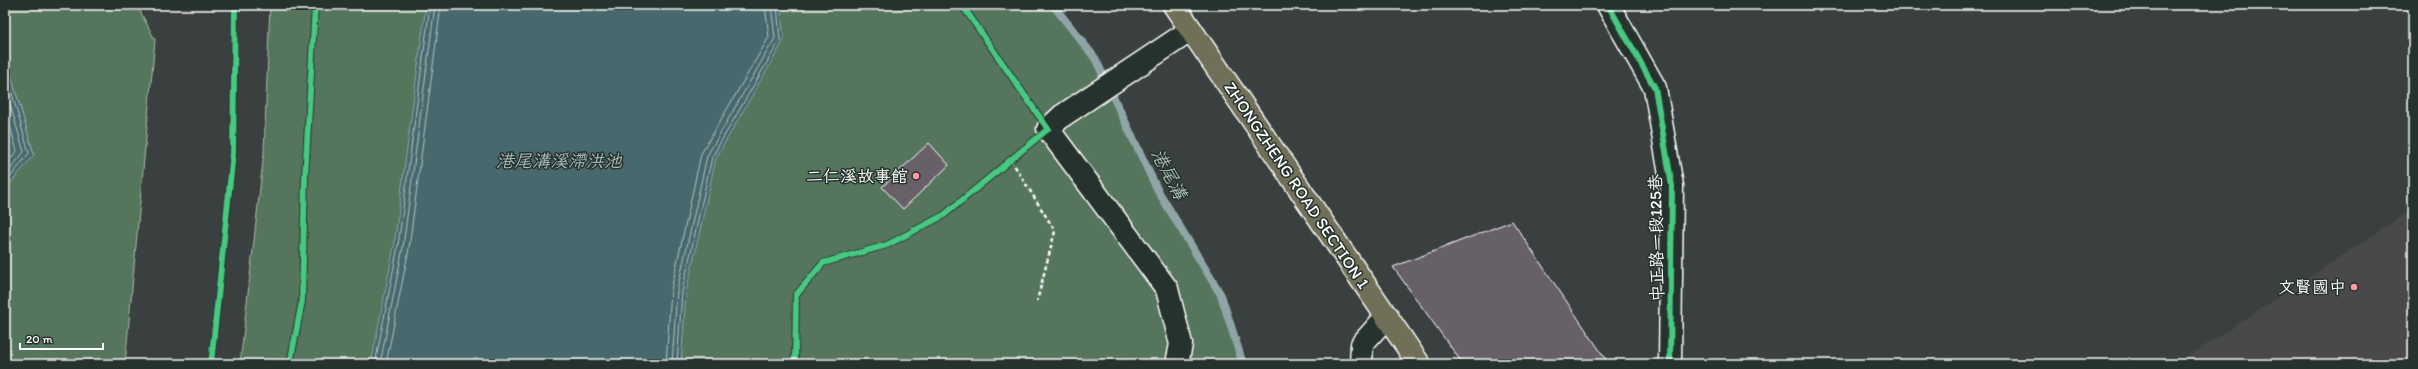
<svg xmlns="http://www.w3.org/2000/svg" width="2418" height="369" font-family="Itim,'LXGW WenKai TC',sans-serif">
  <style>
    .built { fill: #484a4b }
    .green { fill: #57755d; stroke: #abbaae }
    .water { fill: #46696d; stroke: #90a5a7 }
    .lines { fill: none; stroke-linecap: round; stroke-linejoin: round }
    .shore { stroke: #b5c3c5; stroke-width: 1 }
    .stream { stroke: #90a5a7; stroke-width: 8 }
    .building { fill: #676068; stroke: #fff }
    .minor-casing { stroke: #fff; stroke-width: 25 }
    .major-casing { stroke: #fff; stroke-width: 25 }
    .path { stroke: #fff; stroke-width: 2.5; stroke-dasharray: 4 3; stroke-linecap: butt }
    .minor { stroke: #26332d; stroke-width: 22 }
    .major { stroke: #706f59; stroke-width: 22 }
    .cycleway-casing { stroke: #26332d; stroke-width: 8 }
    .cycleway { stroke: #46c982; stroke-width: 6 }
    .poi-dot { fill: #ff9aa2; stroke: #26332d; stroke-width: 1.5 }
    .labels { text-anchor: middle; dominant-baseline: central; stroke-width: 3; stroke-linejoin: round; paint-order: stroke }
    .poi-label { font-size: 17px; fill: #fff; stroke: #26332d; text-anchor: end }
    .street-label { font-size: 17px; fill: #fff; stroke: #26332d }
    .water-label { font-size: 18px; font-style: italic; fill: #acbcbd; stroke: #26332d }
  </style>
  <rect width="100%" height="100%" fill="#3a403f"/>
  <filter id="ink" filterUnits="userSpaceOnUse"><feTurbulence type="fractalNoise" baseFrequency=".025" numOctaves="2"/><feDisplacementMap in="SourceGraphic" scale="8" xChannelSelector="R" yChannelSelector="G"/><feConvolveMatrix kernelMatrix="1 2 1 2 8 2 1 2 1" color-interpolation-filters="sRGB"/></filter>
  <g filter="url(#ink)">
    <!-- built -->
    <path class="built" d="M 2413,209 L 2413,364 L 2177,364 Z"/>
    <!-- green -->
    <path class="green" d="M 5,5 L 137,5 L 155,40 L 125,364 L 5,364 L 5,190 L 34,154 L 5,55 Z
      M 270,5 L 1053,5 L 1095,58 L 1157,189 L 1221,295 L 1243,364 L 240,364 L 264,152 Z"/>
    <!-- water -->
    <path class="water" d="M 426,5 L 780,5 L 784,40 L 716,158 L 686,293 L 681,364 L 371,364 L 394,246 Z
      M 5,55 L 34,155 L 5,190 Z"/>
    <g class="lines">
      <!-- shore -->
      <path class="shore" d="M 5,69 L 29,153 L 5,184
        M 5,87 L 24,152 L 5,176
        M 5,108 L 17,151 L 5,166
        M 375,364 L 398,246 L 430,5
        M 380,364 L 403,247 L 435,5
        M 386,364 L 409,248 L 441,5
        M 666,364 L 671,290 L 701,154 L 769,37 L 765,5
        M 672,364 L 677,291 L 707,156 L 775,38 L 771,5
        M 677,364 L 682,292 L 712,157 L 780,40 L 777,5"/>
      <!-- stream -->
      <path class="stream" d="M 1053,5 L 1095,58 L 1157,189 L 1221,295 L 1243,364"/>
    </g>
    <!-- building -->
    <path class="building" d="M 929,143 L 949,165 L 903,209 L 882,187 Z
      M 1512,221 L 1609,364 L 1463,364 L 1393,267 Z"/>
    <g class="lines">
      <!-- minor casing -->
      <g class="minor-casing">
        <path id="minor" d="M 1608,5 L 1655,88 L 1672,186 L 1670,364
          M 1177,364 L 1181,344 L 1167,289 L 1048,129 L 1062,116 L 1191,30
          M 1361,364 L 1362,344 L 1387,316"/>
      </g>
      <!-- major casing -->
      <g class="major-casing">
        <path id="major" d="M 1174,5 L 1419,364"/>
      </g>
      <!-- path -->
      <path class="path" d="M 1011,160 L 1055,231 L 1037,301"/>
      <!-- minor -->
      <use href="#minor" class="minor"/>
      <!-- major -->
      <use href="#major" class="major"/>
      <!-- cycleway casing -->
      <g class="cycleway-casing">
        <path id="cycleway" d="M 1608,5 L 1655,88 L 1672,186 L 1670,364
          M 211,364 L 233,153 L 235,5
          M 290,364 L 302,301 L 305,177 L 315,5
          M 795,364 L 796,295 L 823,263 L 887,245 L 944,215 L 1048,129 L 962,5"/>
      </g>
      <!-- cycleway -->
      <use href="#cycleway" class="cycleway"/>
    </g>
  </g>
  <!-- markers -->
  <g class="poi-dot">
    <circle cx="916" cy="176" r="4"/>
    <circle cx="2354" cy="287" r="4"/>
  </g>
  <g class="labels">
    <!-- poi labels -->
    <g class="poi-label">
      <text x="908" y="176">二仁溪故事館</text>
      <text x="2346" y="287">文賢國中</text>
    </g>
    <!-- street labels -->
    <g class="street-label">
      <text transform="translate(1297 185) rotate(56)">ZHONGZHENG ROAD SECTION 1</text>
      <text transform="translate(1656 238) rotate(-91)">中正路一段125巷</text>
    </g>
    <!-- water labels -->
    <g class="water-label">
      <text x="559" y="161">港尾溝溪滯洪池</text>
      <text transform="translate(1169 174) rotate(62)">港尾溝</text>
    </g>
  </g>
  <!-- margin -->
  <rect width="2418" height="369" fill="none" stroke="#26332d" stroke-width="20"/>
  <rect x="10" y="10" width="2398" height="349" fill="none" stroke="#fff" stroke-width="1.5" filter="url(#ink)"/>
  <!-- scale -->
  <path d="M20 343v6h83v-6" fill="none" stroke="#ffffff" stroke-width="2"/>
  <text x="26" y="343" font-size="12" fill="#ffffff" stroke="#26332d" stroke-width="3" paint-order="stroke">20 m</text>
</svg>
